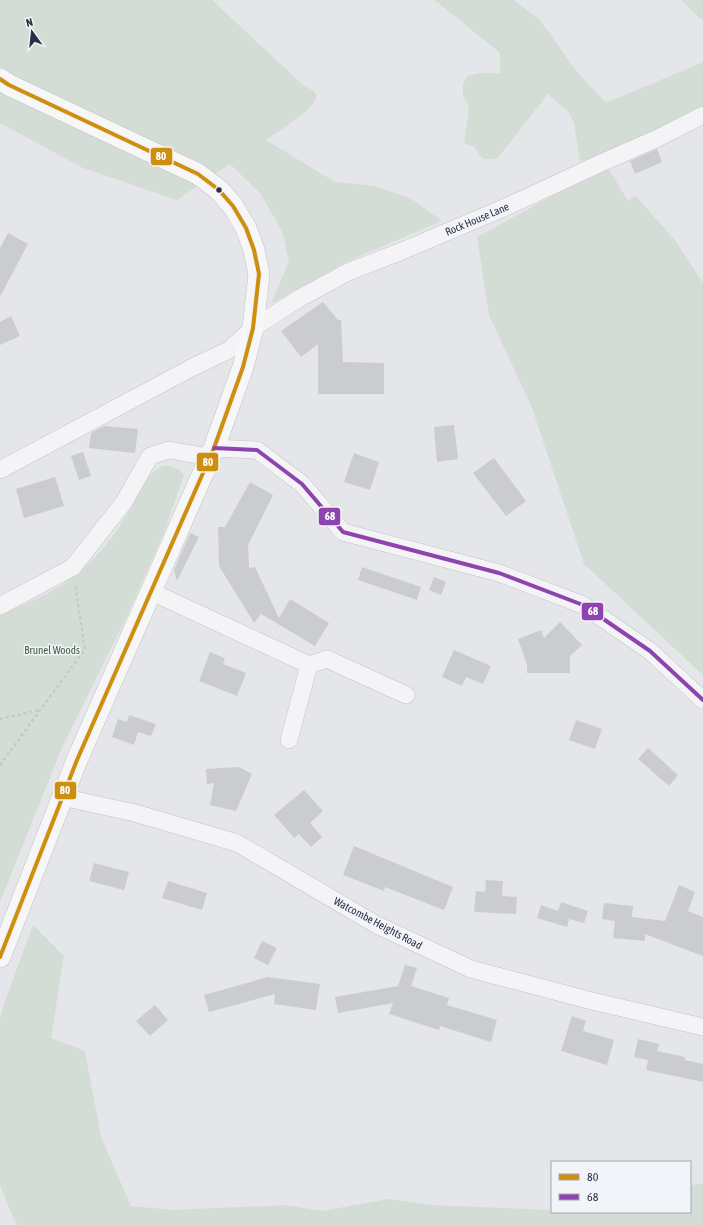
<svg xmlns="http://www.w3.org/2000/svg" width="703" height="1225" font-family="'Asap Condensed',sans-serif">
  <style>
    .green { fill: #d4ddd5 }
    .building { fill: #cbccd0 }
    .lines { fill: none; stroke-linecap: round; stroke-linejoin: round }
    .minor-casing { stroke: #c3c4c7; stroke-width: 18 }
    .major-casing { stroke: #c1c3c7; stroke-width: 22 }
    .path { stroke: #c6c7cc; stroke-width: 2.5; stroke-dasharray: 3 3; stroke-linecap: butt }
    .minor { stroke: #f4f4f6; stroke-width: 17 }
    .major { stroke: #f7f7f8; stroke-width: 21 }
    .bus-1-casing { stroke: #f3f4f9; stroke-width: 7 }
    .bus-2-casing { stroke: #f3f4f9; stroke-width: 7 }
    .bus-1 { stroke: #ce8e0e; stroke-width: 4 }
    .bus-2 { stroke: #8e44ad; stroke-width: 4 }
    .bus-dot { fill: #2a2f44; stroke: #f3f4f9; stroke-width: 1.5 }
    .labels { text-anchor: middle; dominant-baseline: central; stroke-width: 3; stroke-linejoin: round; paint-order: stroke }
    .street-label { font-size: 11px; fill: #2a2f44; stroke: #f3f4f9 }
    .park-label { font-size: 11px; fill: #386137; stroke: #f3f4f9 }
    .line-badge { stroke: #f3f4f9; stroke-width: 1.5 }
    .badge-label { font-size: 11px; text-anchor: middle; font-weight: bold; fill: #fff }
  </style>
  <rect width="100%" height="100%" fill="#e5e6e9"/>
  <!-- green -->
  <path class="green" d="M 0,0 L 212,0 L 303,85 C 307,87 314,90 316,94 C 322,106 275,133 266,140 L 335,182 L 374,186 L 410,198 L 442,221 L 346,262 L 271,304 L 289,261 L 282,231 L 260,193 L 230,164 L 177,200 L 83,168 L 0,123 Z
    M 435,0 L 514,0 L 540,20 L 577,72 L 606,103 L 703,62 L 703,108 L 644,137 L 580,162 L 574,123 L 569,113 L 548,94 L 497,159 L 483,159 L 474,147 L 464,143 L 469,107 L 463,95 L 463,84 L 468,76 L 479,73 L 500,73 L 500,53 Z
    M 681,0 L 703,0 L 703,21 Z
    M 607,166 L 628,201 L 635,195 L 675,240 L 703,283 L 703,675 L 584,564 L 532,408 L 489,315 L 477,237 Z
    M 163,466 C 172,465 178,468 184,475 L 164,532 L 128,614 L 61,750 L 0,902 L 0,614 C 41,600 82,577 108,542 C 120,528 128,512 137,496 C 141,489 145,481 150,475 C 154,471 158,468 163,466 Z
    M 33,925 L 64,956 L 51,1038 L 85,1051 L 101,1137 L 131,1206 L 173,1210 L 286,1205 L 322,1211 L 388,1199 L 432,1205 L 552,1210 L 552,1212 L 690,1212 L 690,1185 L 703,1184 L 703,1225 L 18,1225 L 14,1220 L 0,1185 L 0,1020 L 4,1004 Z"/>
  <!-- building -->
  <path class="building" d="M 657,149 L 662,162 L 635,174 L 630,161 Z
    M 8,233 L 28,244 L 0,297 L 0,248 Z
    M 323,302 L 338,320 L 341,320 L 343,362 L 384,363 L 384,394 L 318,394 L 318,344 L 301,357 L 281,331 Z
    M 11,316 L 20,336 L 0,345 L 0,322 Z
    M 454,425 L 458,459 L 437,462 L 434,427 Z
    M 104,426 L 138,429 L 135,453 L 89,448 L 91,433 Z
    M 83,452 L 91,476 L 79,480 L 71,456 Z
    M 354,453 L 379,462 L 370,490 L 344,482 Z
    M 494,458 L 526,501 L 506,516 L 473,473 Z
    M 55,477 L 64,506 L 24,518 L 16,489 Z
    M 250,482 L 273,495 L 248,545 L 249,568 L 255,567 L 279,618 L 290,599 L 329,623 L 315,646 L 261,614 L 254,623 L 219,566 L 218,527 L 225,527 Z
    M 190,533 L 199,537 L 177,581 L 174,570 Z
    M 362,567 L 421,587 L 417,600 L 358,580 Z
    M 434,577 L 446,582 L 441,595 L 429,590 Z
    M 560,622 L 582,645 L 570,656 L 570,673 L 527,673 L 527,665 L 518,639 L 541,630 L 544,638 Z
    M 454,650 L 491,666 L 483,684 L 466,677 L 462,686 L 442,677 Z
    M 210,652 L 225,658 L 223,664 L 246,673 L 237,696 L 199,681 Z
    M 129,715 L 156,724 L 151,736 L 138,732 L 134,745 L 112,737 L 118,719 L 127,722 Z
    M 576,720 L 602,729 L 595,749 L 569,740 Z
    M 648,748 L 678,775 L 669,786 L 638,759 Z
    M 239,767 L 252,774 L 236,811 L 210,805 L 214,783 L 207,784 L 206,769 Z
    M 304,790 L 323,811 L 310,823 L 322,837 L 311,847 L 299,834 L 294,838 L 274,815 Z
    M 354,846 L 453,887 L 444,910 L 385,887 L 384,891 L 343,875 Z
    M 94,863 L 129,872 L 124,890 L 89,881 Z
    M 486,880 L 503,881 L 502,896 L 517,897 L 516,914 L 474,912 L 476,891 L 485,892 Z
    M 168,881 L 207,893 L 202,910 L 162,898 Z
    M 679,885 L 695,892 L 688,911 L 703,917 L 703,956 L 645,934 L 645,941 L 613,938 L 615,921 L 602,919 L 604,903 L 633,906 L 632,917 L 665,921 Z
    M 561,902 L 588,911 L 584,923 L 569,919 L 567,927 L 537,918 L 541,905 L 558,911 Z
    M 262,941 L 277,948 L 268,965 L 254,958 Z
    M 405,965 L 417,968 L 411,986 L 449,998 L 447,1005 L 497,1020 L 491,1042 L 440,1026 L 439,1030 L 389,1014 L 393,1003 L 338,1013 L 335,997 L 398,986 Z
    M 268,977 L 320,984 L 316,1010 L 274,1004 L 275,994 L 209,1012 L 204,995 Z
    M 155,1005 L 168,1020 L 150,1036 L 136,1021 Z
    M 572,1016 L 586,1021 L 583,1031 L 614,1040 L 607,1065 L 561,1051 Z
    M 638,1039 L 659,1044 L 657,1051 L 685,1057 L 685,1060 L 703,1064 L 703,1082 L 646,1070 L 648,1060 L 634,1057 Z"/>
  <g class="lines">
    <!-- minor casing -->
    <g class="minor-casing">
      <path id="minor" d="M 214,448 L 257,450 L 302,484 L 343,532 L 499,573 L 583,605 L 650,651 L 703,700
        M 0,470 L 193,367 L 229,350 L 253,328 L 300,298 L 348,272 L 402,251 L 508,206 L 601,163 L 658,138 L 703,115
        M 152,592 L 309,665 L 327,659 L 406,695
        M 0,606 L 73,567 L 124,502 L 150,456 L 169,450 L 209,457
        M 289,740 L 309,665
        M 62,797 L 135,813 L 237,843 L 377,925 L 471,969 L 588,1000 L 703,1027"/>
    </g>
    <!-- major casing -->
    <g class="major-casing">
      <path id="major" d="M 0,79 L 9,85 L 198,174 L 219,190 L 233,206 L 246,228 L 254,250 L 259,274 L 253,328 L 243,367 L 214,448 L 77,760 L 0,957"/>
    </g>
    <!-- path -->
    <path class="path" d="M 0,719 L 40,710
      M 0,765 L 85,649 L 75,584"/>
    <!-- minor -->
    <use href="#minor" class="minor"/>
    <!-- major -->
    <use href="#major" class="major"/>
    <!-- bus-1 casing -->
    <g class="bus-1-casing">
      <path id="bus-1" d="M 0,79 L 9,85 L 198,174 L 219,190 L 233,206 L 246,228 L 254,250 L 259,274 L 253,328 L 243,367 L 214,448 L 77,760 L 0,957"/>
    </g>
    <!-- bus-2 casing -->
    <g class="bus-2-casing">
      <path id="bus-2" d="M 214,448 L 257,450 L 302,484 L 343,532 L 499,573 L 583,605 L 650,651 L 703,700"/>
    </g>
    <!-- bus-1 -->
    <use href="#bus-1" class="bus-1"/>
    <!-- bus-2 -->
    <use href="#bus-2" class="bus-2"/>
  </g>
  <!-- markers -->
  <circle class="bus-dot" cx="219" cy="190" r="3.5"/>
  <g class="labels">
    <!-- street labels -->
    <g class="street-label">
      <text transform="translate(477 219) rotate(-23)">Rock House Lane</text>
      <text transform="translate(378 923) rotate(28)">Watcombe Heights Road</text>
    </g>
    <!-- park labels -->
    <g class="park-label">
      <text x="52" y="650">Brunel Woods</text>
    </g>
  </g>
  <g class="line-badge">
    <rect x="150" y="147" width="23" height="19" rx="4" fill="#ce8e0e"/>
    <rect x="196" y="452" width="23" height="20" rx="4" fill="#ce8e0e"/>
    <rect x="318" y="507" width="23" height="19" rx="4" fill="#8e44ad"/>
    <rect x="581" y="602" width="23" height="19" rx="4" fill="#8e44ad"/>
    <rect x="54" y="781" width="23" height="19" rx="4" fill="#ce8e0e"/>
  </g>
  <g class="badge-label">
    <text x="161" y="160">80</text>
    <text x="208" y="466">80</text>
    <text x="330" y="520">68</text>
    <text x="593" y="615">68</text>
    <text x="65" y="794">80</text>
  </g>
  <!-- legend -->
  <rect x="551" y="1161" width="140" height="52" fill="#f3f4f9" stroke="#a3a5b1"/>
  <rect x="559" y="1174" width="20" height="6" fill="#ce8e0e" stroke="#a3a5b1"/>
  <text x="587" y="1181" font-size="12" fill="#2a2f44">80</text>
  <rect x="559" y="1194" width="20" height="6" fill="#8e44ad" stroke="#a3a5b1"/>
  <text x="587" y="1201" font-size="12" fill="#2a2f44">68</text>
  <!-- north arrow -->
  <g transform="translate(32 32) rotate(345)" stroke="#f3f4f9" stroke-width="3" paint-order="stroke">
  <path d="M0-3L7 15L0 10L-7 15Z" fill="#2a2f44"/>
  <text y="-6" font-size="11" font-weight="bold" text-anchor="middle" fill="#2a2f44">N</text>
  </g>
</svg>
